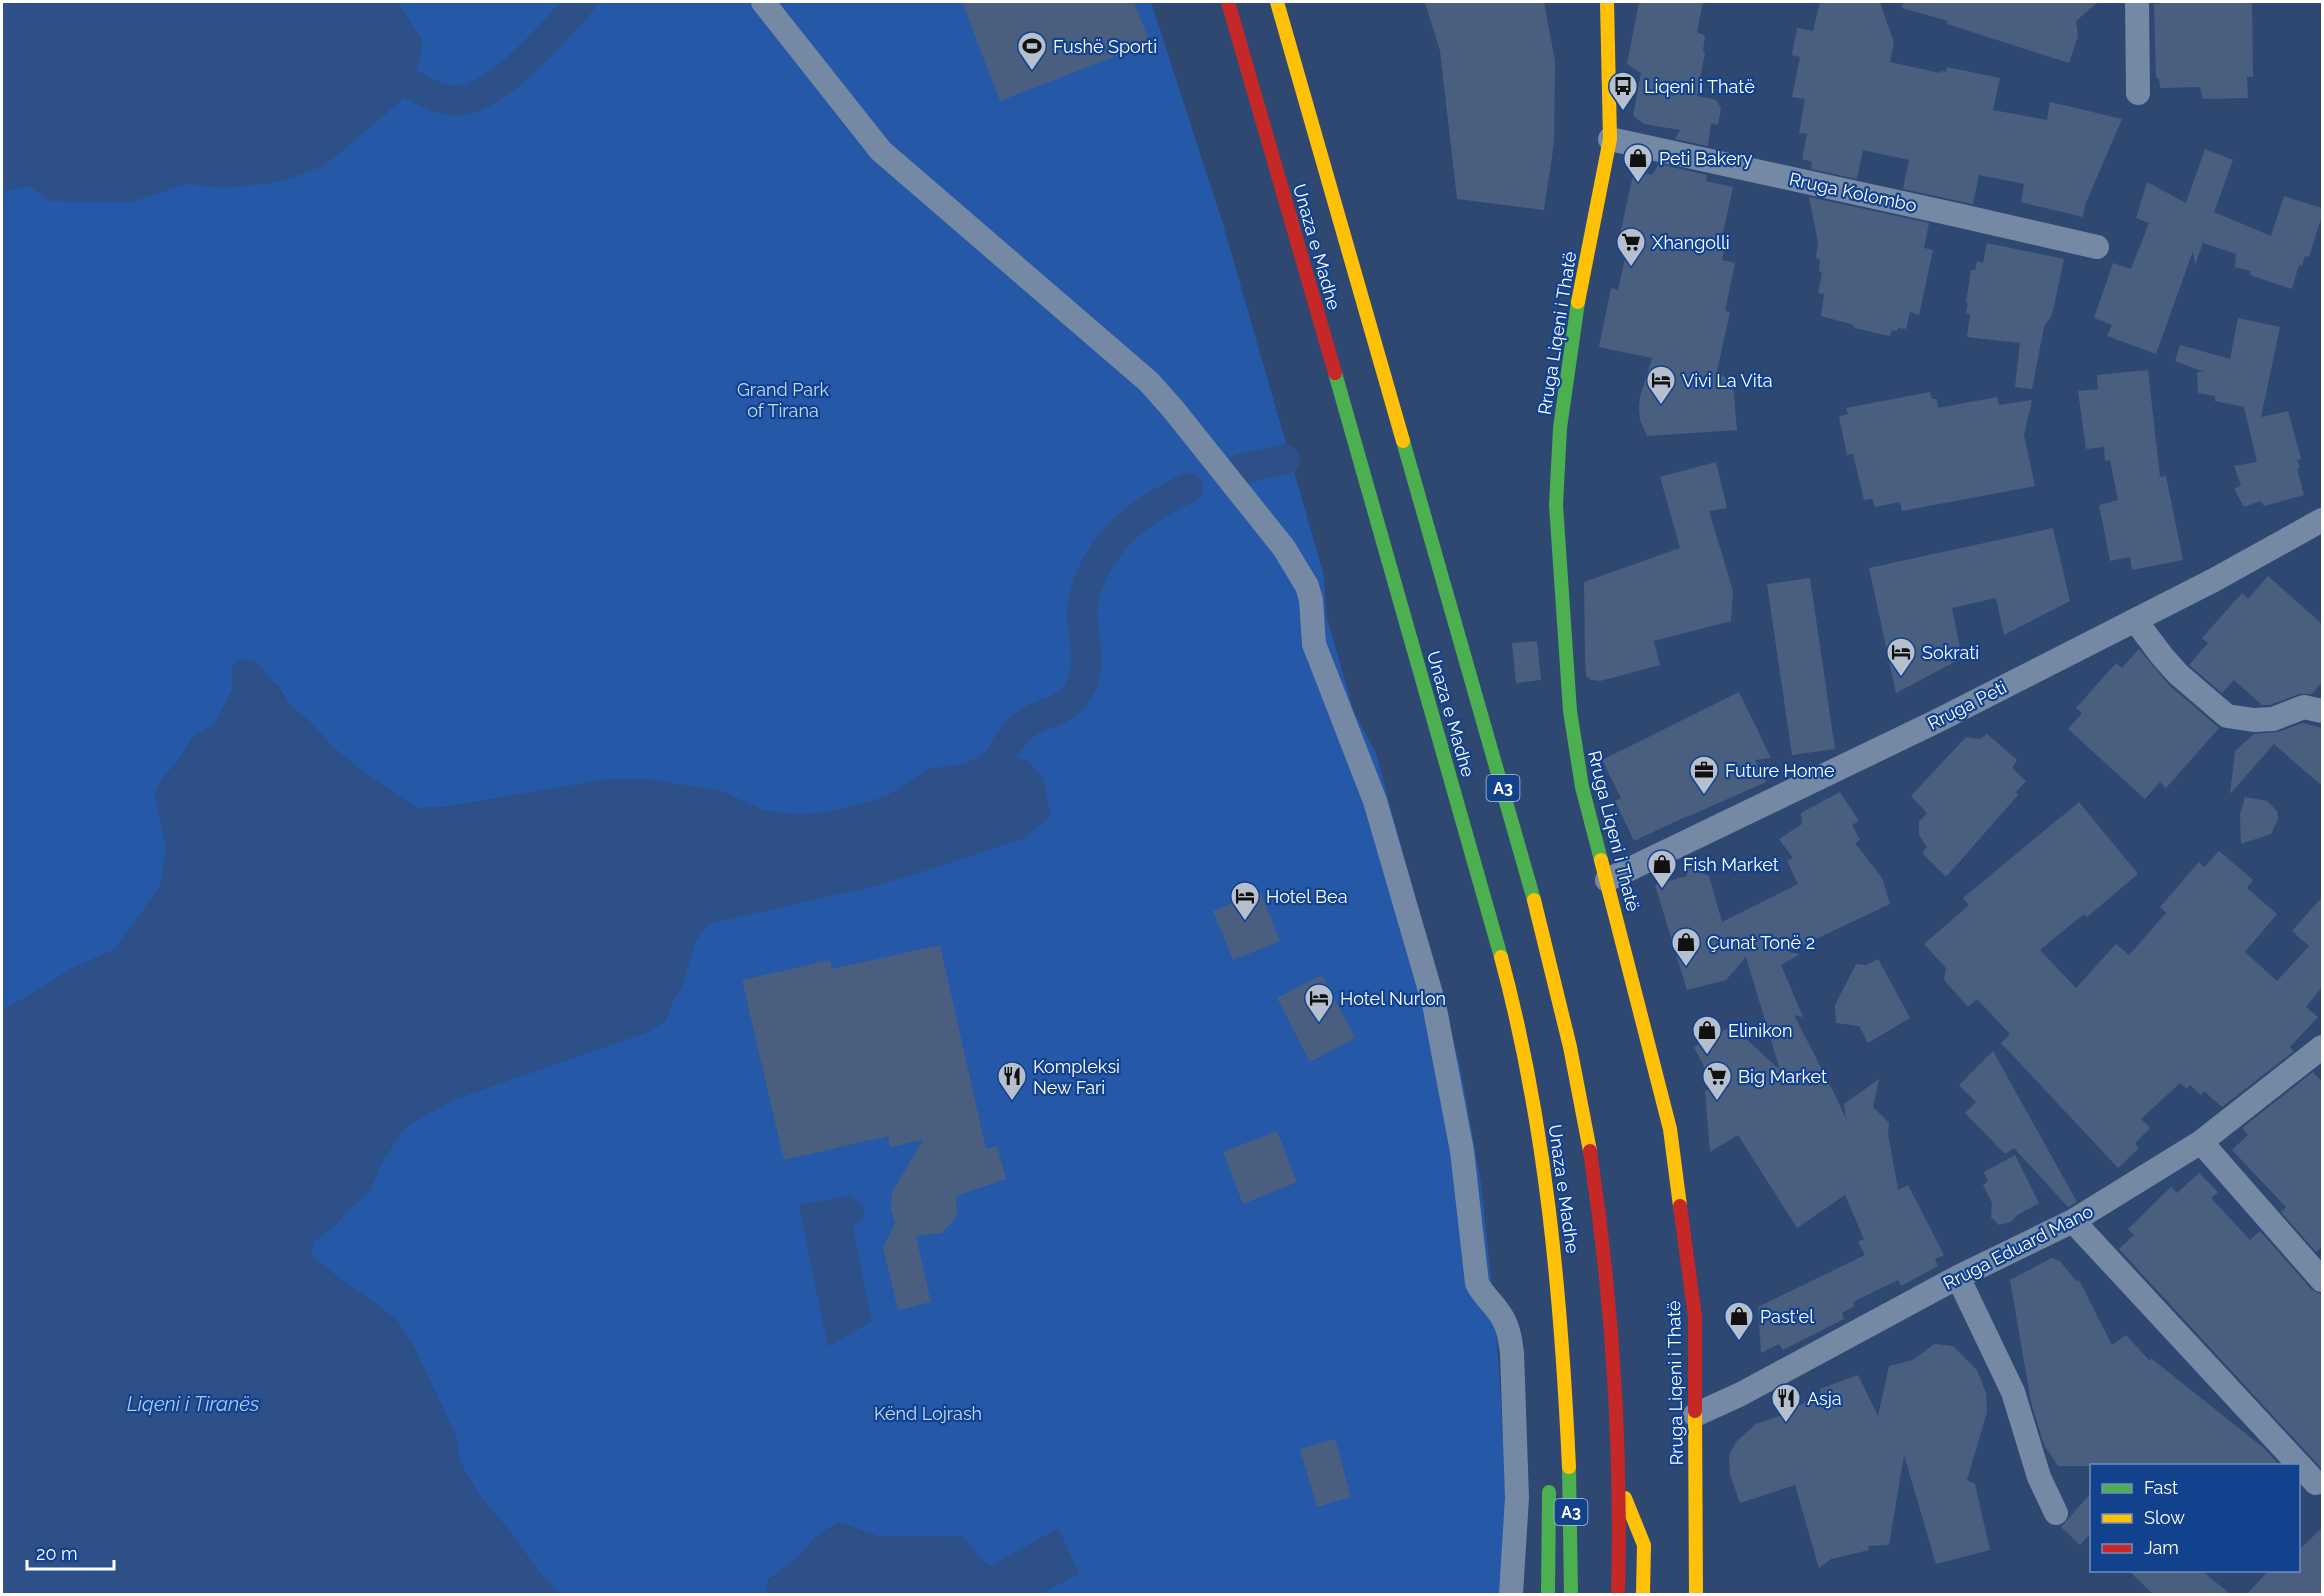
<svg xmlns="http://www.w3.org/2000/svg" width="2324" height="1596" font-family="Raleway,sans-serif">
  <style>
    .green { fill: #2558a6 }
    .water { fill: #2e5088 }
    .lines { fill: none; stroke-linecap: round; stroke-linejoin: round }
    .canal { stroke: #2e5088; stroke-width: 30 }
    .building { fill: #4a5f80 }
    .street { stroke: #7589a5; stroke-width: 24 }
    .fast { stroke: #4caf50; stroke-width: 14 }
    .slow { stroke: #ffc107; stroke-width: 14 }
    .jam { stroke: #c62828; stroke-width: 14 }
    .labels { text-anchor: middle; dominant-baseline: central; stroke-width: 4.5; stroke-linejoin: round; paint-order: stroke }
    .shield { fill: #12428e; stroke: #b8c6dd; stroke-width: 1.5 }
    .shield-label { font-size: 16px; font-weight: bold; fill: #fff }
    .poi-label { font-size: 18px; fill: #fff; stroke: #12428e; text-anchor: start }
    .street-label { font-size: 18px; fill: #fff; stroke: #12428e }
    .park-label { font-size: 18px; fill: #c3dafc; stroke: #12428e }
    .water-label { font-size: 20px; font-style: italic; fill: #a8c9f9; stroke: #12428e }
  </style>
  <rect width="100%" height="100%" fill="#2e4872"/>
  <!-- green -->
  <path class="green" d="M 2,2 L 1151,2 L 1223,224 L 1324,576 L 1326,615 L 1354,712 L 1376,753 L 1461,1070 L 1481,1183 L 1496,1326 L 1501,1402 L 1506,1501 L 1507,1594 L 1040,1594 L 1078,1574 L 1058,1529 L 991,1566 L 983,1562 L 964,1537 L 877,1536 L 838,1522 L 816,1537 L 796,1560 L 768,1580 L 766,1594 L 561,1594 L 537,1570 L 513,1535 L 478,1494 L 460,1462 L 455,1434 L 412,1343 L 377,1304 L 353,1289 L 310,1255 L 313,1242 L 337,1224 L 347,1211 L 370,1191 L 380,1165 L 406,1126 L 455,1099 L 647,1032 L 666,1021 L 672,1003 L 681,988 L 696,939 L 709,924 L 609,779 L 446,807 L 417,808 L 363,772 L 333,747 L 312,724 L 290,705 L 277,685 L 232,666 L 232,691 L 214,726 L 192,737 L 177,762 L 162,779 L 155,794 L 166,846 L 161,885 L 138,918 L 114,950 L 73,968 L 30,995 L 2,1010 Z"/>
  <!-- water -->
  <path class="water" d="M 2,2 L 398,2 L 423,41 L 420,60 L 402,100 L 324,166 L 279,182 L 226,188 L 187,184 L 131,202 L 50,201 L 29,186 L 2,192 Z
    M 241,659 L 253,661 L 265,671 L 290,705 L 312,724 L 333,747 L 363,772 L 417,808 L 446,807 L 609,779 L 647,779 L 721,791 L 764,810 L 800,815 L 830,811 L 865,803 L 888,795 L 928,769 L 965,764 L 984,753 L 1028,760 L 1043,778 L 1051,816 L 1023,839 L 952,862 L 883,884 L 709,924 L 696,940 L 681,988 L 672,1003 L 666,1021 L 647,1032 L 455,1099 L 406,1126 L 380,1165 L 370,1191 L 347,1211 L 337,1224 L 313,1242 L 311,1255 L 329,1271 L 377,1304 L 397,1320 L 412,1343 L 455,1434 L 460,1462 L 478,1494 L 513,1535 L 537,1570 L 561,1594 L 2,1594 L 2,1010 L 30,995 L 73,968 L 114,950 L 138,918 L 161,884 L 166,846 L 155,794 L 162,779 L 177,762 L 192,737 L 214,725 L 232,691 L 232,666 Z
    M 848,1196 C 860,1199 866,1206 863,1218 L 853,1228 L 872,1321 L 828,1347 L 799,1205 Z
    M 838,1522 L 877,1536 L 964,1537 L 983,1562 L 991,1566 L 1058,1528 L 1079,1574 L 1040,1594 L 766,1594 L 768,1581 L 796,1560 L 816,1537 Z"/>
  <g class="lines">
    <!-- canal -->
    <path class="canal" d="M 409,84 C 425,91 443,103 462,100 C 502,94 554,31 581,2
      M 1241,469 L 1285,459
      M 1001,756 C 1008,742 1016,729 1030,721 C 1051,710 1069,711 1081,686 C 1092,663 1083,638 1082,614 C 1082,600 1086,587 1092,574 C 1112,531 1146,508 1188,488"/>
  </g>
  <!-- building -->
  <path class="building" d="M 962,2 L 1134,2 L 1150,43 L 1000,101 Z
    M 1425,2 L 1544,2 L 1555,61 L 1554,143 L 1544,210 L 1457,199 L 1440,51 Z
    M 1639,2 L 1703,2 L 1697,32 L 1705,36 L 1703,51 L 1705,52 L 1697,96 L 1716,100 L 1721,108 L 1718,125 L 1711,123 L 1708,146 L 1675,139 L 1680,130 L 1644,124 L 1633,116 L 1641,73 L 1627,64 Z
    M 1820,2 L 1880,2 L 1894,43 L 1890,62 L 1940,73 L 1941,71 L 1946,72 L 1947,67 L 2000,78 L 1993,110 L 2047,120 L 2050,102 L 2122,119 L 2085,205 L 2083,217 L 2021,202 L 2024,184 L 1979,175 L 1973,204 L 1903,189 L 1909,160 L 1863,150 L 1857,179 L 1811,169 L 1812,162 L 1802,159 L 1807,134 L 1799,133 L 1805,99 L 1792,97 L 1800,57 L 1792,55 L 1797,28 L 1813,31 Z
    M 1903,2 L 2098,2 L 2076,21 L 2078,36 L 2069,63 L 1947,24 L 1948,21 L 1902,8 Z
    M 2159,2 L 2252,3 L 2253,77 L 2247,77 L 2248,98 L 2203,99 L 2200,87 L 2160,88 L 2159,79 L 2156,78 L 2154,4 L 2159,4 Z
    M 2205,149 L 2233,160 L 2214,212 L 2271,236 L 2284,196 L 2322,208 L 2322,215 L 2309,257 L 2305,256 L 2302,266 L 2299,265 L 2292,289 L 2250,275 L 2251,271 L 2235,267 L 2236,254 L 2203,243 L 2195,265 L 2193,251 L 2156,354 L 2107,336 L 2112,325 L 2094,318 L 2113,263 L 2131,269 L 2149,223 L 2136,218 L 2147,182 L 2186,203 Z
    M 1659,164 L 1707,175 L 1706,181 L 1733,187 L 1723,233 L 1728,234 L 1722,260 L 1735,263 L 1725,311 L 1730,312 L 1717,371 L 1733,383 L 1737,430 L 1647,436 L 1640,420 L 1639,408 L 1640,397 L 1652,358 L 1599,347 L 1611,288 L 1618,290 L 1628,245 L 1618,243 L 1634,171 L 1652,175 Z
    M 1809,197 L 1929,223 L 1924,248 L 1933,250 L 1919,315 L 1910,312 L 1906,329 L 1898,328 L 1897,331 L 1892,330 L 1890,336 L 1854,328 L 1854,325 L 1821,316 L 1824,294 L 1818,293 L 1822,273 L 1819,271 L 1820,259 L 1816,258 L 1818,242 Z
    M 1987,243 L 2064,259 L 2052,315 L 2044,327 L 2032,389 L 2015,387 L 2020,343 L 1967,337 L 1970,314 L 1966,313 L 1968,303 L 1966,303 L 1971,270 L 1975,270 L 1977,261 L 1983,263 Z
    M 2238,318 L 2280,327 L 2261,417 L 2288,411 L 2301,459 L 2297,460 L 2300,468 L 2297,469 L 2304,495 L 2264,506 L 2261,501 L 2244,507 L 2234,489 L 2241,485 L 2234,466 L 2257,462 L 2244,407 L 2215,401 L 2215,396 L 2198,393 L 2197,372 L 2204,372 L 2175,361 L 2180,345 L 2230,359 Z
    M 2148,370 L 2160,477 L 2166,476 L 2183,560 L 2132,570 L 2130,557 L 2110,561 L 2099,505 L 2118,500 L 2110,460 L 2105,461 L 2104,447 L 2086,449 L 2078,391 L 2098,389 L 2097,375 Z
    M 1930,392 L 1932,399 L 1937,399 L 1938,408 L 1997,397 L 1999,405 L 2032,400 L 2024,435 L 2035,486 L 1902,511 L 1900,502 L 1875,507 L 1872,499 L 1864,500 L 1853,454 L 1847,455 L 1839,417 L 1848,414 L 1846,408 Z
    M 1716,462 L 1727,508 L 1709,511 L 1733,591 L 1731,621 L 1654,641 L 1660,665 L 1600,681 L 1591,680 L 1586,676 L 1585,656 L 1584,582 L 1680,548 L 1660,477 Z
    M 2053,528 L 2070,601 L 2004,635 L 1996,598 L 1952,608 L 1962,658 L 1896,693 L 1869,568 Z
    M 2268,576 L 2322,624 L 2322,682 L 2312,694 L 2299,694 L 2270,705 L 2262,705 L 2234,680 L 2222,693 L 2189,665 L 2208,643 L 2202,638 L 2242,593 L 2248,599 Z
    M 1810,578 L 1835,749 L 1792,755 L 1767,584 Z
    M 1537,641 L 1541,680 L 1516,683 L 1512,643 Z
    M 2139,649 L 2169,685 L 2219,728 L 2166,788 L 2160,782 L 2145,799 L 2068,729 L 2082,713 L 2076,708 L 2116,663 L 2122,668 Z
    M 1739,692 L 1771,758 L 1755,760 L 1766,782 L 1687,817 L 1687,816 L 1634,841 L 1615,801 L 1621,798 L 1602,760 Z
    M 2303,723 L 2322,728 L 2322,786 L 2274,744 L 2230,794 L 2235,751 L 2254,734 L 2278,732 Z
    M 1987,734 L 2017,760 L 2012,768 L 2026,781 L 2016,792 L 2018,795 L 1946,877 L 1922,853 L 1927,847 L 1919,835 L 1919,822 L 1927,813 L 1911,796 L 1966,737 L 1980,739 Z
    M 1840,792 L 1859,821 L 1852,825 L 1860,840 L 1855,843 L 1882,878 L 1890,904 L 1788,952 L 1800,954 L 1781,965 L 1803,1017 L 1794,1015 L 1835,1095 L 1846,1119 L 1844,1104 L 1879,1079 L 1873,1107 L 1889,1123 L 1888,1133 L 1898,1190 L 1908,1185 L 1944,1255 L 1935,1259 L 1938,1266 L 1901,1286 L 1898,1280 L 1853,1302 L 1855,1306 L 1842,1313 L 1844,1319 L 1830,1326 L 1783,1350 L 1779,1344 L 1761,1353 L 1758,1307 L 1865,1255 L 1858,1242 L 1864,1239 L 1845,1195 L 1797,1228 L 1738,1135 L 1710,1152 L 1705,1091 L 1714,1086 L 1694,1047 L 1732,1026 L 1780,1070 L 1746,957 L 1726,980 L 1687,990 L 1655,885 L 1687,876 L 1687,867 L 1709,876 L 1722,922 L 1798,884 L 1787,861 L 1793,858 L 1779,839 L 1802,824 L 1801,813 Z
    M 2245,797 L 2267,801 L 2277,811 L 2278,819 L 2271,834 L 2241,844 L 2240,815 Z
    M 2079,802 L 2138,874 L 2087,917 L 2084,914 L 2040,950 L 2076,988 L 2116,944 L 2129,955 L 2166,913 L 2160,907 L 2199,862 L 2204,867 L 2219,851 L 2253,880 L 2247,888 L 2277,914 L 2245,952 L 2277,981 L 2309,946 L 2292,931 L 2322,897 L 2322,987 L 2306,1007 L 2318,1017 L 2290,1047 L 2294,1051 L 2222,1107 L 2204,1091 L 2201,1095 L 2190,1085 L 2187,1089 L 2180,1083 L 2141,1119 L 2150,1128 L 2135,1143 L 2139,1148 L 2118,1168 L 2001,1043 L 2010,1034 L 1977,999 L 1968,1007 L 1944,980 L 1946,968 L 1924,944 L 1969,905 L 1963,898 Z
    M 1260,892 L 1280,941 L 1233,960 L 1213,911 Z
    M 940,945 L 986,1149 L 997,1146 L 1006,1179 L 956,1196 L 957,1216 L 942,1233 L 916,1236 L 931,1302 L 898,1310 L 883,1248 L 895,1223 L 891,1210 L 892,1192 L 923,1140 L 890,1147 L 888,1136 L 784,1160 L 742,980 L 830,960 L 832,969 Z
    M 1878,959 L 1910,1018 L 1868,1043 L 1859,1026 L 1836,1023 L 1835,1005 L 1856,964 L 1866,965 Z
    M 1322,975 L 1355,1038 L 1310,1062 L 1277,998 Z
    M 1993,1051 L 2077,1202 L 2068,1207 L 2014,1148 L 2005,1154 L 1965,1113 L 1976,1102 L 1959,1085 Z
    M 2313,1072 L 2322,1082 L 2322,1247 L 2316,1252 L 2281,1212 L 2286,1207 L 2232,1150 L 2248,1135 L 2242,1128 Z
    M 1277,1131 L 1297,1182 L 1243,1204 L 1223,1152 Z
    M 2015,1155 L 2039,1203 L 2016,1216 L 2011,1222 L 1999,1225 L 1991,1217 L 1992,1203 L 1983,1185 L 1988,1181 L 1984,1172 Z
    M 2199,1173 L 2218,1192 L 2211,1198 L 2250,1240 L 2260,1231 L 2311,1289 L 2322,1295 L 2322,1469 L 2119,1249 L 2134,1235 L 2128,1229 L 2171,1187 L 2177,1193 Z
    M 2052,1258 L 2060,1261 L 2076,1281 L 2079,1280 L 2112,1345 L 2126,1335 L 2149,1360 L 2152,1359 L 2265,1449 L 2280,1466 L 2058,1466 L 2044,1445 L 2031,1402 L 2010,1280 Z
    M 1934,1344 L 1953,1346 L 1977,1370 L 1986,1393 L 1987,1412 L 1967,1480 L 1975,1484 L 1990,1550 L 1936,1564 L 1904,1455 L 1889,1545 L 1868,1546 L 1869,1550 L 1831,1559 L 1819,1568 L 1795,1485 L 1740,1503 L 1730,1475 L 1729,1455 L 1737,1441 L 1756,1424 L 1794,1411 L 1795,1407 L 1821,1395 L 1820,1389 L 1858,1375 L 1878,1416 L 1889,1366 L 1913,1360 Z
    M 1335,1439 L 1351,1497 L 1317,1507 L 1300,1449 Z
    M 2091,1493 L 2091,1533 L 2080,1545 L 2061,1527 Z
    M 2322,1528 L 2322,1594 L 2247,1594 L 2269,1570 L 2298,1570 L 2298,1551 Z
    M 2128,1570 L 2201,1570 L 2230,1594 L 2153,1594 Z"/>
  <g class="lines">
    <!-- street -->
    <path class="street" d="M 763,2 L 881,151 L 1149,382 L 1173,409 L 1284,548 L 1307,586 L 1311,600 L 1314,644 L 1375,801 L 1434,1004 L 1462,1151 L 1477,1283 C 1482,1294 1491,1301 1498,1311 C 1508,1324 1510,1337 1512,1353 L 1517,1498 L 1511,1594
      M 2137,2 L 2138,93
      M 1610,139 L 1957,215 L 2097,247
      M 2135,620 L 2162,656 L 2178,674 L 2227,716 L 2254,720 L 2273,719 L 2304,707 L 2322,711
      M 1607,880 L 1937,721 L 2214,580 L 2322,520
      M 2201,1142 L 2322,1280
      M 2073,1221 L 2316,1483
      M 1958,1277 L 2013,1392 L 2039,1477 L 2056,1513
      M 1695,1415 L 1741,1394 L 1958,1277 L 2073,1221 L 2201,1142 L 2322,1047"/>
    <!-- fast -->
    <path class="fast" d="M 1578,302 L 1560,428 L 1556,505 L 1570,711 L 1582,787 L 1601,860
      M 1335,373 L 1501,957
      M 1403,441 L 1534,900
      M 1569,1467 L 1571,1594
      M 1548,1594 L 1549,1492"/>
    <!-- slow -->
    <path class="slow" d="M 1277,2 L 1403,441
      M 1578,302 L 1610,139 L 1607,2
      M 1601,860 L 1670,1129 L 1680,1206
      M 1534,900 L 1570,1047 L 1590,1151
      M 1501,957 C 1546,1124 1561,1295 1569,1467
      M 1695,1411 L 1696,1594
      M 1625,1498 L 1644,1545 L 1643,1594"/>
    <!-- jam -->
    <path class="jam" d="M 1228,2 L 1335,373
      M 1590,1151 C 1612,1297 1622,1446 1618,1594
      M 1680,1206 L 1695,1317 L 1695,1411"/>
  </g>
  <!-- icons -->
  <defs>
    <g id="stadium-pin" transform="scale(1.5)"><path d="M0 17L-7.5 6A9.5 9.5 0 1 1 7.5 6Z" fill="#b6bfce" stroke="#12428e"/><path d="M0-5a6.5 5 0 1 0 0 10a6.5 5 0 1 0 0-10ZM-3.5-1.8h7v3.6h-7Z" fill="#111"/></g>
    <g id="bus-pin" transform="scale(1.5)"><path d="M0 17L-7.5 6A9.5 9.5 0 1 1 7.5 6Z" fill="#b6bfce" stroke="#12428e"/><path d="M-5-6H5V4H4V6H2V4H-2V6H-4V4H-5ZM-3.5-4V0h7V-4ZM-3.5 1.2v1.5H-2V1.2ZM2 1.2v1.5H3.5V1.2Z" fill="#111"/></g>
    <g id="shop-pin" transform="scale(1.5)"><path d="M0 17L-7.5 6A9.5 9.5 0 1 1 7.5 6Z" fill="#b6bfce" stroke="#12428e"/><path d="M-5-2.5h2.3a2.7 3.5 0 0 1 5.4 0H5L5.5 6h-11ZM-1.5-2.5h3a1.5 2.3 0 0 0-3 0Z" fill="#111"/></g>
    <g id="supermarket-pin" transform="scale(1.5)"><path d="M0 17L-7.5 6A9.5 9.5 0 1 1 7.5 6Z" fill="#b6bfce" stroke="#12428e"/><path d="M-6-5.5h2.5l.6 2H6L4.5 2H-2.5L-4.4-4H-6ZM-1.5 3.2a1.3 1.3 0 1 0 .1 0ZM3 3.2a1.3 1.3 0 1 0 .1 0Z" fill="#111"/></g>
    <g id="hotel-pin" transform="scale(1.5)"><path d="M0 17L-7.5 6A9.5 9.5 0 1 1 7.5 6Z" fill="#b6bfce" stroke="#12428e"/><path d="M-6-4.5h1.5V1H6V5H4.5V3h-9V5H-6ZM-4 0a1.8 1.8 0 1 1 3.6 0ZM.5 0V-2.5h3Q6-2.5 6 0Z" fill="#111"/></g>
    <g id="office-pin" transform="scale(1.5)"><path d="M0 17L-7.5 6A9.5 9.5 0 1 1 7.5 6Z" fill="#b6bfce" stroke="#12428e"/><path d="M-6-3h4V-5.5h4V-3h4V5H-6ZM-1-4.5V-3h2v-1.5ZM-6 0V1H6V0Z" fill="#111"/></g>
    <g id="restaurant-pin" transform="scale(1.5)"><path d="M0 17L-7.5 6A9.5 9.5 0 1 1 7.5 6Z" fill="#b6bfce" stroke="#12428e"/><path d="M-5-6h1v4h1v-4h1v4h1v-4h1v5L-1.5 .5V6h-2V.5L-5-1ZM5-6V6H3V1.5H1.5Q1.5-4 5-6Z" fill="#111"/></g>
  </defs>
  <g fill-rule="evenodd">
    <use href="#stadium-pin" x="1032" y="46"/>
    <use href="#bus-pin" x="1623" y="86"/>
    <use href="#shop-pin" x="1638" y="158"/>
    <use href="#supermarket-pin" x="1631" y="242"/>
    <use href="#hotel-pin" x="1661" y="380"/>
    <use href="#hotel-pin" x="1901" y="652"/>
    <use href="#office-pin" x="1704" y="770"/>
    <use href="#shop-pin" x="1662" y="864"/>
    <use href="#hotel-pin" x="1245" y="896"/>
    <use href="#shop-pin" x="1686" y="942"/>
    <use href="#hotel-pin" x="1319" y="998"/>
    <use href="#shop-pin" x="1707" y="1030"/>
    <use href="#restaurant-pin" x="1012" y="1076"/>
    <use href="#supermarket-pin" x="1717" y="1076"/>
    <use href="#shop-pin" x="1739" y="1316"/>
    <use href="#restaurant-pin" x="1786" y="1398"/>
  </g>
  <g class="labels">
    <!-- shield labels -->
    <g class="shield">
      <rect x="1486.5" y="775" width="33" height="26" rx="4.5"/>
      <rect x="1554.5" y="1499" width="33" height="26" rx="4.5"/>
    </g>
    <g class="shield-label">
      <text x="1503" y="788">A3</text>
      <text x="1571" y="1512">A3</text>
    </g>
    <!-- poi labels -->
    <g class="poi-label">
      <text x="1053" y="46">Fushë Sporti</text>
      <text x="1644" y="86">Liqeni i Thatë</text>
      <text x="1659" y="158">Peti Bakery</text>
      <text x="1652" y="242">Xhangolli</text>
      <text x="1682" y="380">Vivi La Vita</text>
      <text x="1922" y="652">Sokrati</text>
      <text x="1725" y="770">Future Home</text>
      <text x="1683" y="864">Fish Market</text>
      <text x="1266" y="896">Hotel Bea</text>
      <text x="1707" y="942">Çunat Tonë 2</text>
      <text x="1340" y="998">Hotel Nurlon</text>
      <text x="1728" y="1030">Elinikon</text>
      <text x="1033" y="1066">Kompleksi<tspan x="1033" dy="21">New Fari</tspan></text>
      <text x="1738" y="1076">Big Market</text>
      <text x="1760" y="1316">Past'el</text>
      <text x="1807" y="1398">Asja</text>
    </g>
    <!-- street labels -->
    <g class="street-label">
      <text transform="translate(1853 192) rotate(12)">Rruga Kolombo</text>
      <text transform="translate(1317 247) rotate(74)">Unaza e Madhe</text>
      <text transform="translate(1557 333) rotate(-81)">Rruga Liqeni i Thatë</text>
      <text transform="translate(1967 705) rotate(-27)">Rruga Peti</text>
      <text transform="translate(1451 714) rotate(74)">Unaza e Madhe</text>
      <text transform="translate(1614 831) rotate(76)">Rruga Liqeni i Thatë</text>
      <text transform="translate(1564 1189) rotate(82)">Unaza e Madhe</text>
      <text transform="translate(2018 1247) rotate(-27)">Rruga Eduard Mano</text>
      <text transform="translate(1675 1383) rotate(-91)">Rruga Liqeni i Thatë</text>
    </g>
    <!-- park labels -->
    <g class="park-label">
      <text x="783" y="389">Grand Park<tspan x="783" dy="21">of Tirana</tspan></text>
      <text x="928" y="1413">Kënd Lojrash</text>
    </g>
    <!-- water labels -->
    <g class="water-label">
      <text x="193" y="1404">Liqeni i Tiranës</text>
    </g>
  </g>
  <!-- border -->
  <rect width="2324" height="1596" fill="none" stroke="#ffffff" stroke-width="6"/>
  <!-- legend -->
  <rect x="2090" y="1464" width="210" height="108" fill="#12428e" stroke="#718ebb" stroke-width="1.5"/>
  <rect x="2102" y="1484" width="30" height="9" fill="#4caf50" stroke="#718ebb" stroke-width="1.5"/>
  <text x="2144" y="1494" font-size="18" fill="#ffffff">Fast</text>
  <rect x="2102" y="1514" width="30" height="9" fill="#ffc107" stroke="#718ebb" stroke-width="1.5"/>
  <text x="2144" y="1524" font-size="18" fill="#ffffff">Slow</text>
  <rect x="2102" y="1544" width="30" height="9" fill="#c62828" stroke="#718ebb" stroke-width="1.5"/>
  <text x="2144" y="1554" font-size="18" fill="#ffffff">Jam</text>
  <!-- scale -->
  <path d="M27 1560v9h87v-9" fill="none" stroke="#ffffff" stroke-width="3"/>
  <text x="36" y="1560" font-size="18" fill="#ffffff" stroke="#12428e" stroke-width="4.5" paint-order="stroke">20 m</text>
</svg>
